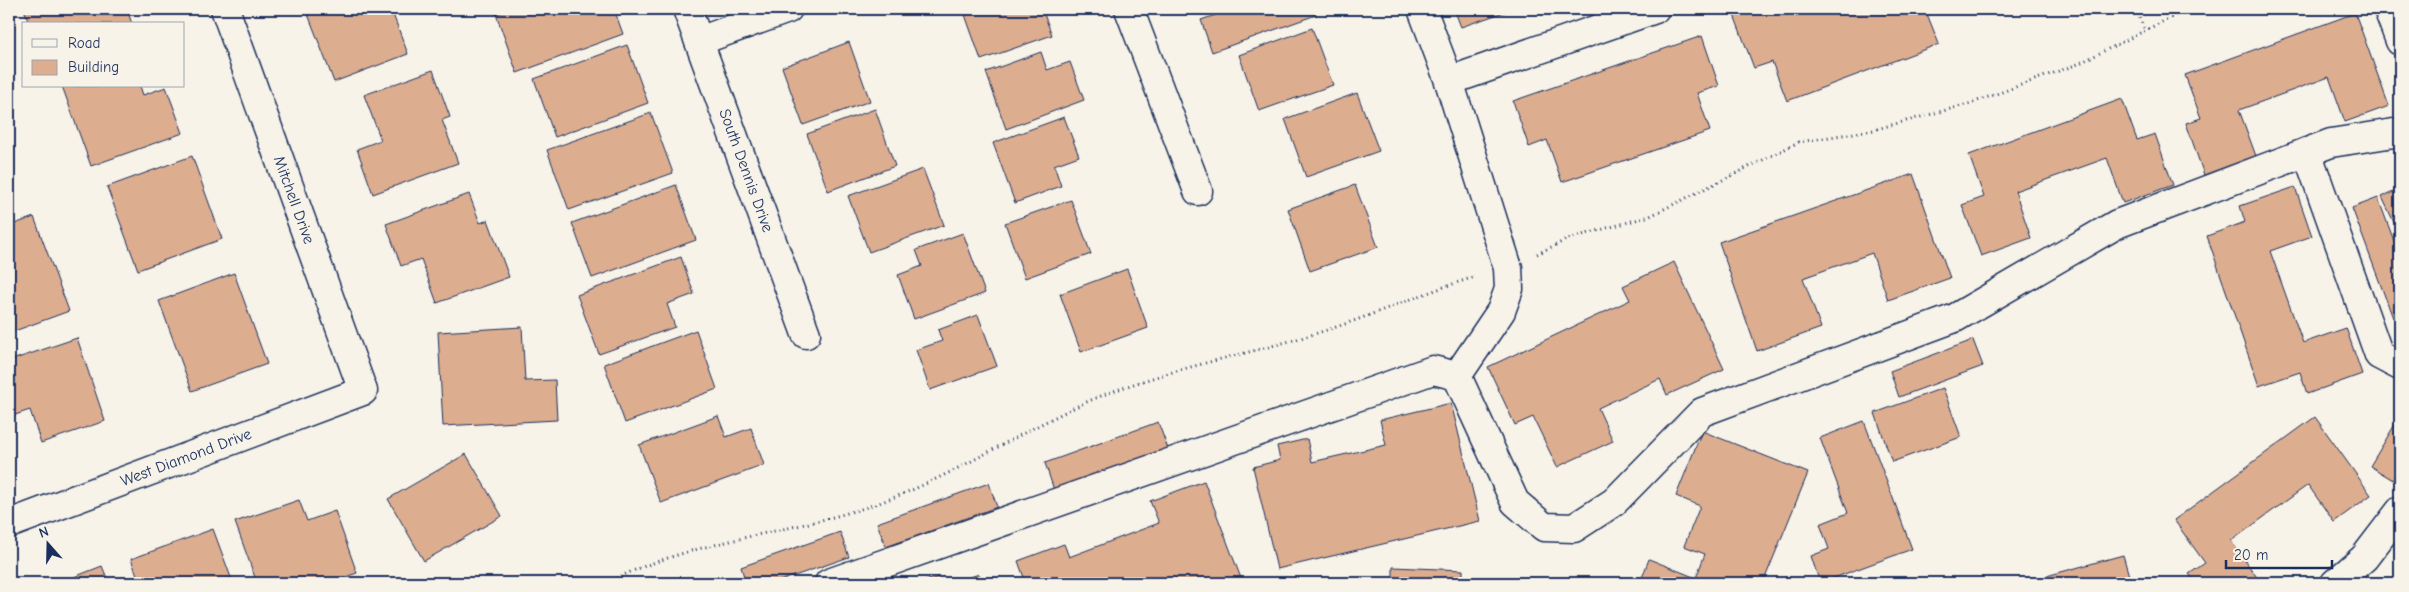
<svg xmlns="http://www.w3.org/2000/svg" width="2409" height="592" font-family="'Comic Neue',sans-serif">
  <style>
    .building { fill: #ddad8f; stroke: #1b2f5e }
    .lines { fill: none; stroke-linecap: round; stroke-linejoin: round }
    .minor-casing { stroke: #1b2f5e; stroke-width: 31 }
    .path { stroke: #1b2f5e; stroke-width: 3; stroke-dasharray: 1 4; stroke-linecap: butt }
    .minor { stroke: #f7f3e8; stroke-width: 28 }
    .labels { text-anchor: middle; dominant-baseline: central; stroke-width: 4; stroke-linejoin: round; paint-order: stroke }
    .street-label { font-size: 16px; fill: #1b2f5e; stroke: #f7f3e8 }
  </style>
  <rect width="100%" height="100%" fill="#f7f3e8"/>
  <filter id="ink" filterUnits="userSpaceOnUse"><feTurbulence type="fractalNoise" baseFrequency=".02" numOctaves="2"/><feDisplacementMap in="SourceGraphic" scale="10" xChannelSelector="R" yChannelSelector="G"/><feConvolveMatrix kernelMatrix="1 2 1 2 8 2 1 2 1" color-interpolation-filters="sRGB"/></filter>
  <g filter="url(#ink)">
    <!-- building -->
    <path class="building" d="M 24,9 L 127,9 L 132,24 L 29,24 Z
      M 306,9 L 391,9 L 408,54 L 334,82 Z
      M 511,9 L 614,9 L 623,34 L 517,73 L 496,14 Z
      M 963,9 L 1042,9 L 1052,35 L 981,60 Z
      M 1226,9 L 1314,9 L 1316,15 L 1212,52 L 1201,20 L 1227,11 Z
      M 1454,9 L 1513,9 L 1461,27 Z
      M 1751,9 L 1795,9 L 1797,14 L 1812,9 L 1925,9 L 1939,44 L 1787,101 L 1772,62 L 1754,68 L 1734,15 Z
      M 2355,13 L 2389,106 L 2345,122 L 2329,77 L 2239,110 L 2256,156 L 2204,175 L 2186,123 L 2201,118 L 2185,75 Z
      M 1312,28 L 1333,85 L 1259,111 L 1239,55 Z
      M 1702,36 L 1719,86 L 1697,93 L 1710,131 L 1562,182 L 1547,140 L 1529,147 L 1513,101 Z
      M 849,42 L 870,101 L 803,125 L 782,67 Z
      M 627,45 L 648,103 L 555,137 L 534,79 Z
      M 1041,52 L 1047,70 L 1070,62 L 1084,100 L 1006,129 L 986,72 Z
      M 433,70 L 450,117 L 442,120 L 458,163 L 373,194 L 357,149 L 381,140 L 364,95 Z
      M 62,86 L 140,86 L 143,95 L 166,87 L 183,133 L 91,166 Z
      M 1357,93 L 1379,151 L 1306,177 L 1285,119 Z
      M 2122,99 L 2137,140 L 2155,134 L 2173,185 L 2123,203 L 2107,158 L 2015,191 L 2031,238 L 1981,256 L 1962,205 L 1984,197 L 1969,155 Z
      M 875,109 L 895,166 L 828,191 L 807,134 Z
      M 651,113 L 673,173 L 569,210 L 547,150 Z
      M 1064,117 L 1079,156 L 1054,165 L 1061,186 L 1015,203 L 993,143 Z
      M 192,156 L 222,239 L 138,270 L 107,187 Z
      M 923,169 L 944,225 L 869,252 L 848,196 Z
      M 1913,174 L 1950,278 L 1888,300 L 1872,253 L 1803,278 L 1821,328 L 1757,351 L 1719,242 Z
      M 676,185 L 696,240 L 592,278 L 572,223 Z
      M 1355,185 L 1378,247 L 1310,271 L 1288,209 Z
      M 2295,187 L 2312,236 L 2270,251 L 2303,343 L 2346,328 L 2362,374 L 2307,394 L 2300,372 L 2259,386 L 2207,236 L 2245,222 L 2240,206 Z
      M 2400,189 L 2400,235 L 2382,197 Z
      M 469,194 L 480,223 L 488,220 L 509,277 L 437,303 L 421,259 L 401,266 L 386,224 Z
      M 2378,198 L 2400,257 L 2400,315 L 2393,318 L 2352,208 Z
      M 1071,200 L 1091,254 L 1025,278 L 1005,223 Z
      M 34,217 L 69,311 L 9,333 L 9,226 Z
      M 963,233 L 985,293 L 914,319 L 898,275 L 922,266 L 916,250 Z
      M 681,257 L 694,294 L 667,304 L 675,327 L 599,354 L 577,295 Z
      M 1674,262 L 1724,369 L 1667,395 L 1660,379 L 1598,408 L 1613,441 L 1557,467 L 1533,417 L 1515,425 L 1488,367 L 1630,300 L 1623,286 Z
      M 1127,269 L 1148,328 L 1081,352 L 1060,294 Z
      M 234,273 L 267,364 L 192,391 L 159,301 Z
      M 978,315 L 997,366 L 930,390 L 916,350 L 942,341 L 938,330 Z
      M 522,327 L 525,381 L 555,380 L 557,420 L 443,426 L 438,332 Z
      M 696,330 L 717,389 L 625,423 L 604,364 Z
      M 77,338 L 105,421 L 41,443 L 30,410 L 9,417 L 9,361 Z
      M 1973,340 L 1983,366 L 1899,397 L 1890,371 Z
      M 1943,388 L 1961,437 L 1892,462 L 1875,413 Z
      M 1451,403 L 1480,521 L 1277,569 L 1253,467 L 1280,460 L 1277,446 L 1307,439 L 1312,462 L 1386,445 L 1380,420 Z
      M 718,416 L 726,437 L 751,428 L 764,465 L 661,503 L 639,445 Z
      M 2400,416 L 2400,468 L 2393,480 L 2370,466 Z
      M 2315,417 L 2371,495 L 2334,522 L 2308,485 L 2231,541 L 2261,583 L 2196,583 L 2189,574 L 2205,563 L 2174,520 Z
      M 1864,421 L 1912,549 L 1820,583 L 1811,556 L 1829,549 L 1820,524 L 1848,513 L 1820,438 Z
      M 1158,422 L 1168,449 L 1054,490 L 1045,463 Z
      M 1702,431 L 1808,473 L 1763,583 L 1640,583 L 1649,559 L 1696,578 L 1705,554 L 1684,546 L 1700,506 L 1676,496 Z
      M 466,454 L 502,516 L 424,561 L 388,499 Z
      M 1204,481 L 1242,581 L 1237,583 L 1026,583 L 1018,561 L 1064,544 L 1069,557 L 1159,523 L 1150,501 Z
      M 989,483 L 997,507 L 886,547 L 877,523 Z
      M 299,500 L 307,521 L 335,511 L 357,573 L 328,583 L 257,583 L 235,522 Z
      M 213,529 L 233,583 L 140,583 L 131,559 Z
      M 840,532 L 849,557 L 774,583 L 746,583 L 741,567 Z
      M 2123,555 L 2131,583 L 2021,583 Z
      M 102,566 L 109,583 L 76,583 L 74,577 Z
      M 1393,567 L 1463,570 L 1463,583 L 1393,583 Z
      M 979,574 L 982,583 L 953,583 Z
      M 938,577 L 940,583 L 919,583 Z"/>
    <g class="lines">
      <!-- minor casing -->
      <g class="minor-casing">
        <g id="minor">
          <path id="s1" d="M 687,9 L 806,334"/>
          <path d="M 1129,9 L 1198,191"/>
          <path d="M 1422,9 L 1449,81 L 1508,268 L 1509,289 L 1501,311 L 1457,376"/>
          <path d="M 2388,9 L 2400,41"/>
          <path d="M 699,41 L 788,9"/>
          <path d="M 1449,81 L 1655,9"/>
          <path d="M 2307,152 L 2379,355 L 2400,366"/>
          <path id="s2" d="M 9,524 L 363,391 L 225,9"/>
          <path d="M 829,583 L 1433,370 L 1457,376 L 1515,502 L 1544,527 L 1574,528 L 1614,502 L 1702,412 L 1955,318 L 2117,224 L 2331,143 L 2400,132"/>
          <path d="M 2335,583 L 2364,558 L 2400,511"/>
        </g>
      </g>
      <!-- path -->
      <path class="path" d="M 2135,9 L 2145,30
        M 1537,254 L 1568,239 L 1650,216 L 1799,142 L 1873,130 L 1972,103 L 2078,64 L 2188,9
        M 607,583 C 690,540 785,535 873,505 C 947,480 1012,436 1082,404 C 1160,369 1246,356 1327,330 C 1377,314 1424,292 1475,277"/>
      <!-- minor -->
      <use href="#minor" class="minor"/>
    </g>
  </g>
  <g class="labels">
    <!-- street labels -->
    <g class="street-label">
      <text stroke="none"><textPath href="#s1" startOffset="172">South Dennis Drive</textPath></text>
      <text transform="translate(294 200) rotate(70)">Mitchell Drive</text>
      <text stroke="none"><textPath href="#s2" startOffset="189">West Diamond Drive</textPath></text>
    </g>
  </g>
  <!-- margin -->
  <rect width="2409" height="592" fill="none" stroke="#f7f3e8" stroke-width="30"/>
  <rect x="15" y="15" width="2379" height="562" fill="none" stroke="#1b2f5e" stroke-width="2" filter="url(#ink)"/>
  <!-- legend -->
  <rect x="22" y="22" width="162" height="65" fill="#f7f3e8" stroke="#9fa5b1"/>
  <rect x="32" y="39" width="25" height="8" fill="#f7f3e8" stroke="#9fa5b1"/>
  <text x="68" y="48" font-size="15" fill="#1b2f5e">Road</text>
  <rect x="32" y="60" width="25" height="15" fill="#ddad8f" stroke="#9fa5b1"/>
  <text x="68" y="72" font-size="15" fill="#1b2f5e">Building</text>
  <!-- north arrow -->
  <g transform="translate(48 544) rotate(340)" stroke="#f7f3e8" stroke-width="4" paint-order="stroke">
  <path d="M0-4L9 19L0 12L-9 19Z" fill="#1b2f5e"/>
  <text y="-8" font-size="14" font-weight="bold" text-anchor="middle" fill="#1b2f5e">N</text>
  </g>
  <!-- scale -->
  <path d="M2226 560v8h106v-8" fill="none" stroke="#1b2f5e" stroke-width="2.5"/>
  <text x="2234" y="560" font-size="15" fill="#1b2f5e" stroke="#f7f3e8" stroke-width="4" paint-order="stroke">20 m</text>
</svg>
